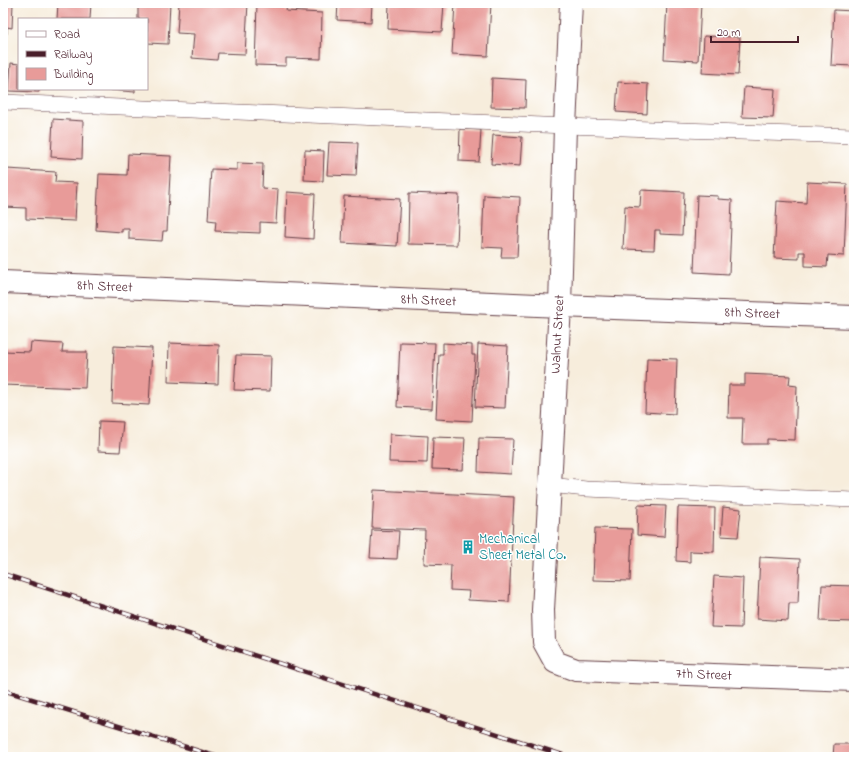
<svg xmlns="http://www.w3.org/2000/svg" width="857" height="760" font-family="'Indie Flower',sans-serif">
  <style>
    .building { fill: #e89b99 }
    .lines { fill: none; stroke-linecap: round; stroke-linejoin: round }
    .lane-casing { stroke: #643e46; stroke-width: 16 }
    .street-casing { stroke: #643e46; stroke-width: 24 }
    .lane { stroke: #fff; stroke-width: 15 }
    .street { stroke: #fff; stroke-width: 22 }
    .rail-casing { stroke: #4a1f2b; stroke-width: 4.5 }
    .rail { stroke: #fff; stroke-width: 3; stroke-dasharray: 9; stroke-linecap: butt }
    .labels { text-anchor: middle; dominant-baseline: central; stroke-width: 3; stroke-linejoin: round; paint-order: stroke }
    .street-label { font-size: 14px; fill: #4a1f2b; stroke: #fff }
    .culture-label { font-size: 14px; fill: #0d838f; stroke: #fff; text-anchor: start }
  </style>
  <rect width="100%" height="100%" fill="#fff"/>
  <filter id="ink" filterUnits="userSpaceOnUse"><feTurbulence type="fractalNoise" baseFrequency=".025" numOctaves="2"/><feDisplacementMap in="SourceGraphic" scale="8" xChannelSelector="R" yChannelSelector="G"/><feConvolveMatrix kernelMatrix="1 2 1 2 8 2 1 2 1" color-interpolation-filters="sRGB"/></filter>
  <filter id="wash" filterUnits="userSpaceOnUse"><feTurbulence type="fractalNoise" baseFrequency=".012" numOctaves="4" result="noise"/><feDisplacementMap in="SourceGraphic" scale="16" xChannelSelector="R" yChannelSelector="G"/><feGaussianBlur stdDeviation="0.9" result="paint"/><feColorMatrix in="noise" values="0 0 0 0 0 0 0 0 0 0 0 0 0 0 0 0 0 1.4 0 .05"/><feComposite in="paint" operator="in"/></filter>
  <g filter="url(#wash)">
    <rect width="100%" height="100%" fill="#f7eddc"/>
    <g id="blocks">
      <!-- building -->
      <path class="building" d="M 3,3 L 13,3 L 12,28 L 7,27 L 7,34 L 3,34 Z
        M 58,3 L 91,3 L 90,19 L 57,19 Z
        M 138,3 L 170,3 L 168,44 L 147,43 L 147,19 L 138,19 Z
        M 179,3 L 248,3 L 245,54 L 218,53 L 217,60 L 192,58 L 194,34 L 177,33 Z
        M 257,3 L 287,3 L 286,11 L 322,13 L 321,59 L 286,58 L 286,66 L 255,65 Z
        M 338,3 L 372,3 L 371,22 L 337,20 Z
        M 389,3 L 444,3 L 442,32 L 388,29 Z
        M 455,3 L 491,3 L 488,56 L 452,54 Z
        M 667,3 L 701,3 L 698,61 L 664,59 Z
        M 834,10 L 854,11 L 854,66 L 831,65 Z
        M 704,36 L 740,37 L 738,75 L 702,73 Z
        M 11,63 L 19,64 L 19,89 L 39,89 L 39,92 L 9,91 Z
        M 492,78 L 526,80 L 525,108 L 491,107 Z
        M 618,82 L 648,84 L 647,114 L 616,112 Z
        M 744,87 L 775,89 L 773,118 L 742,117 Z
        M 97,89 L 135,89 L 135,92 Z
        M 3,115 L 6,115 L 5,135 L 3,135 Z
        M 53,119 L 83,121 L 82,159 L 51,157 Z
        M 460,129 L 481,130 L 479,162 L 459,161 Z
        M 493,135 L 522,137 L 520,166 L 491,164 Z
        M 329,142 L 358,143 L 356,176 L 327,175 Z
        M 305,150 L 324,151 L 323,181 L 304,180 Z
        M 128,154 L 171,156 L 167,231 L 163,231 L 162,241 L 129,239 L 129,229 L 122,229 L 122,232 L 96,230 L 99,174 L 127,175 Z
        M 237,163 L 263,164 L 262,188 L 278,189 L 276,223 L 260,222 L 260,233 L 215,231 L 216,221 L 208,220 L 211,169 L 237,170 Z
        M 7,169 L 56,172 L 55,182 L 77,183 L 75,221 L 26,219 L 26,208 L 5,207 Z
        M 807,182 L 847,184 L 844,256 L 828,255 L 827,267 L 805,266 L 805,252 L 799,252 L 799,259 L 774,258 L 777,201 L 806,203 Z
        M 641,190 L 684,192 L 682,235 L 660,234 L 660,230 L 655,230 L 654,250 L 623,249 L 625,206 L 640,207 Z
        M 287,192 L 315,194 L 313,239 L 285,237 Z
        M 409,193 L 459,195 L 457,245 L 408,244 Z
        M 484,195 L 520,197 L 517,257 L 501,257 L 502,248 L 482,247 Z
        M 697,195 L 718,196 L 718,199 L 732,200 L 729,274 L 694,272 Z
        M 344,196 L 400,199 L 397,246 L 342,243 Z
        M 31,342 L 63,344 L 62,352 L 87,352 L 85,388 L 3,385 L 3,351 L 30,352 Z
        M 400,342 L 435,343 L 432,409 L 397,407 Z
        M 169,343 L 219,345 L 218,384 L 168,382 Z
        M 443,343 L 472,345 L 472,355 L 475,355 L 472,421 L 436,419 L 439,354 L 443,354 Z
        M 478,344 L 508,346 L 505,408 L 475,407 Z
        M 114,346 L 152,348 L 149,405 L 112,403 Z
        M 236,355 L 271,356 L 270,391 L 234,390 Z
        M 647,358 L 677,359 L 675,414 L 645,412 Z
        M 745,374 L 790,376 L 789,385 L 797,386 L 795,440 L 767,439 L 767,444 L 742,444 L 743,418 L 728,418 L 729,385 L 745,385 Z
        M 99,421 L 123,422 L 120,452 L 98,451 Z
        M 390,434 L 428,436 L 427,463 L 389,462 Z
        M 433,437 L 465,438 L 463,470 L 432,469 Z
        M 479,438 L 513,439 L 511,474 L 478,472 Z
        M 374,490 L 514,497 L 509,602 L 468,600 L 469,591 L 450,590 L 451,565 L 424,564 L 425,530 L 372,528 Z
        M 638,505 L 666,506 L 664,537 L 637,535 Z
        M 678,507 L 715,508 L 714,552 L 690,551 L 690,562 L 676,561 Z
        M 723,507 L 741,509 L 738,537 L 721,536 Z
        M 595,528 L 632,529 L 630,581 L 593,580 Z
        M 372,530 L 399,531 L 397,559 L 370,558 Z
        M 760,557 L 800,559 L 798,603 L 789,603 L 788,621 L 757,619 Z
        M 714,576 L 743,578 L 741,628 L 711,627 Z
        M 822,585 L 854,586 L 854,622 L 820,621 Z
        M 834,744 L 854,744 L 854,757 L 833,757 Z"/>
    </g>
  </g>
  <g filter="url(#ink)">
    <use href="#blocks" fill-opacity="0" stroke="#643e46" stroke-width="1"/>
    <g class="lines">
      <!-- lane casing -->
      <g class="lane-casing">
        <path id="lane" d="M 3,102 L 565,126 L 854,136
          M 550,485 L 586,489 L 854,500"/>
      </g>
      <!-- street casing -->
      <g class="street-casing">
        <g id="street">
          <path id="s1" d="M 571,3 L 565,126 L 560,306 L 543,610 L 544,642 L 555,662 L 576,670 L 854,680"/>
          <path id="s2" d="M 3,282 L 560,306 L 854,317"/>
        </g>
      </g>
      <!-- lane -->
      <use href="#lane" class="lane"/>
      <!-- street -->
      <use href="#street" class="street"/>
      <!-- rail casing -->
      <g class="rail-casing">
        <path id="rail" d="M 3,574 L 569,757
          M 3,690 L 218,757"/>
      </g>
      <!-- rail -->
      <use href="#rail" class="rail"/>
    </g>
  </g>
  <!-- icons -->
  <defs>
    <g id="building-bare" transform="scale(1.08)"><path d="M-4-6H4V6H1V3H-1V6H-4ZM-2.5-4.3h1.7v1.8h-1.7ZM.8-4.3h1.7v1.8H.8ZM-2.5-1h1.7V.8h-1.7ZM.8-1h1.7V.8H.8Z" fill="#0f9aa8" stroke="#fff" stroke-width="2.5" paint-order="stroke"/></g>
  </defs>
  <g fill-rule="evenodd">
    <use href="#building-bare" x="468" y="547"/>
  </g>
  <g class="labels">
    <!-- street labels -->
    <g class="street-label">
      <text stroke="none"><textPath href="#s2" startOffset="102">8th Street</textPath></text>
      <text stroke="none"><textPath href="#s2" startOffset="426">8th Street</textPath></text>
      <text stroke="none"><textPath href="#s2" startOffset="750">8th Street</textPath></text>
      <text transform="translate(558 334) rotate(-87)">Walnut Street</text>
      <text stroke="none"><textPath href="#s1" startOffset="813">7th Street</textPath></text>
    </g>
    <!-- culture labels -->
    <g class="culture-label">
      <text x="479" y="539">Mechanical<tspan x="479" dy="16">Sheet Metal Co.</tspan></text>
    </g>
  </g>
  <!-- margin -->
  <rect width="857" height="760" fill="none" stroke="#fff" stroke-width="16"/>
  <!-- legend -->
  <rect x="18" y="18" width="130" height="72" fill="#ffffff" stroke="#b7a5aa"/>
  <rect x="26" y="31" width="20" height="6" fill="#ffffff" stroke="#b7a5aa"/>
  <text x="54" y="38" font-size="12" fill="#4a1f2b">Road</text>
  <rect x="26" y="51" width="20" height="6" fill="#4a1f2b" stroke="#b7a5aa"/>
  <text x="54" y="58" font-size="12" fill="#4a1f2b">Railway</text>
  <rect x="26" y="68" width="20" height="12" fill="#e89b99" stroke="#b7a5aa"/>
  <text x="54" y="78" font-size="12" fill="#4a1f2b">Building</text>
  <!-- scale -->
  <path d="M711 36v6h87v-6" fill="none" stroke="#4a1f2b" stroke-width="2"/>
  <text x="717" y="36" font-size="12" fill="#4a1f2b" stroke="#ffffff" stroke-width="3" paint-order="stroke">20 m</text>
</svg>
